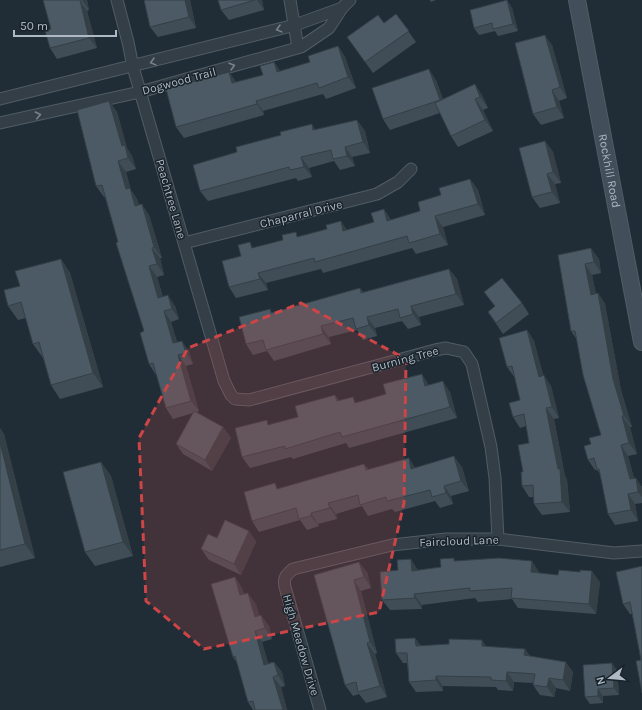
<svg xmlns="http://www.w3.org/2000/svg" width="642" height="710" font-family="Karla,sans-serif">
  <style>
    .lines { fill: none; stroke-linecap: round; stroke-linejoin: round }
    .street-casing { stroke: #515c64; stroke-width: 13 }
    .secondary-casing { stroke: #515c64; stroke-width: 18 }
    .street { stroke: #343e46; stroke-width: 11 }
    .secondary { stroke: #424e59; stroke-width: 16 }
    .wall { fill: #404d56 }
    .shaded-wall { fill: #343f46 }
    .building { fill: #4b5a64; stroke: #343f46 }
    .oneway { stroke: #77828b }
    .marked { fill: #ce4547; fill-opacity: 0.2; stroke: #ce4547; stroke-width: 3; stroke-dasharray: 8 5; stroke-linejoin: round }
    .labels { text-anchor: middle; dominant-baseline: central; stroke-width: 3; stroke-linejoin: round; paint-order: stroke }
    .street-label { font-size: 12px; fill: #aeb9c3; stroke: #19232b }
  </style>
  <rect width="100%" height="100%" fill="#202d36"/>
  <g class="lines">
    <!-- street casing -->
    <g class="street-casing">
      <path id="street" d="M 117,0 L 128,42 L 133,67 L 224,381 L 231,395 L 235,399 L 249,400 L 435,350 L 446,348 L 464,352 L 472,364 L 491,447 L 495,478 L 498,539
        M 290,0 L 297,42 L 301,47
        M 0,99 L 295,25 L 342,8
        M 0,123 L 140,92 L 301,47 L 329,28 L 342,8 L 350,0
        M 184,243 L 377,194 L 398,182 L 411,169
        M 320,710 L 285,587 C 283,578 286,575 293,569 L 392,545 L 446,539 L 498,539 L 614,553 L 642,551"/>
    </g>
    <!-- secondary casing -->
    <g class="secondary-casing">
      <g id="secondary">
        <path id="s1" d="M 577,0 L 642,342"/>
      </g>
    </g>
    <!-- street -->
    <use href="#street" class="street"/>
    <!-- secondary -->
    <use href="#secondary" class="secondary"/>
  </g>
  <!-- wall -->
  <path class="wall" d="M 43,0 L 87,0 L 89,10 L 87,11 L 97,48 L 57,59 L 50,48 L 51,29 Z
    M 190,0 L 196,28 L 158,37 L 150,27 Z
    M 218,0 L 262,0 L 264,10 L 229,20 L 221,10 Z
    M 430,0 L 436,0 L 431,2 Z
    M 507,0 L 512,8 L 518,31 L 498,36 L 495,31 L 479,35 L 474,28 Z
    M 396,14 L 416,42 L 373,73 L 347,37 L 384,23 Z
    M 552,45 L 567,98 L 559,101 L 564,118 L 541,125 L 533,114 Z
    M 338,46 L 345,57 L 356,88 L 326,99 L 323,94 L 263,111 L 264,115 L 184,138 L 176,127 L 229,72 L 236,82 L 263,75 L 274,62 L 280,71 L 310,62 Z
    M 436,80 L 443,99 L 482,95 L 488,108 L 483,110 L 493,131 L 458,147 L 451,136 L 440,113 L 390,130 L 383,119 Z
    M 109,101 L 117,112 L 127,148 L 132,156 L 136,169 L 126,172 L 131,190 L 137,199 L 139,205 L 149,215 L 162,258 L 160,258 L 164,275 L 157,277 L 163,297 L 175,306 L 179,319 L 171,322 L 177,342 L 189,351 L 193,364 L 186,366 L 199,411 L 197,412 L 223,427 L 231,438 L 212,471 L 183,454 L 176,444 L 193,413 L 173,419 L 166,408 L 156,375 L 149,364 L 144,331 L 105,197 L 104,197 L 96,186 Z
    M 357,120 L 365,131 L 370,153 L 352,157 L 355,166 L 340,170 L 334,161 L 309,168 L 312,177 L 298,181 L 296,178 L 208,201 L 200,191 L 237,152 L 316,130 Z
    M 545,141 L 553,152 L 561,183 L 555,184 L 560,203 L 540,208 L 532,197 Z
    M 470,179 L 478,190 L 485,215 L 443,227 L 448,245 L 416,254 L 412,248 L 323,273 L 321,269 L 266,283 L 268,290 L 236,298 L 229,287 L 241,256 L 254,248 L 299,236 L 347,230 L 374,222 L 384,209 L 391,220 L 420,211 L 441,195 Z
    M 558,255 L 599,259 L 601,273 L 592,275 L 596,294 L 598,293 L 605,304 L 621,390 L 632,427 L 630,427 L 637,454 L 628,456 L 634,478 L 642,487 L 642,503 L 635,504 L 638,521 L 615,525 L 608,514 L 601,475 L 597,470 L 595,470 L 588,460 L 591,444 L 601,435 L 577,340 L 571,331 Z
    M 61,259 L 70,273 L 103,387 L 60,399 L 51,385 L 43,358 L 33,344 L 26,318 L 18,320 L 8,306 L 20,286 Z
    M 449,269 L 457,279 L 464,305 L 419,317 L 421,325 L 408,329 L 402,321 L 375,328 L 377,336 L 363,340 L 357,330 L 329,337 L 331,344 L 274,361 L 267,351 L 253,355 L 246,344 L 270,309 L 272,313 L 360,288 L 363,292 Z
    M 484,292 L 522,303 L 529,314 L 503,334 L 488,312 L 495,307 Z
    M 527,330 L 534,341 L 543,376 L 551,386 L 559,418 L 554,419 L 565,476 L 567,480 L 570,512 L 542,515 L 534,504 L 534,497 L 529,497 L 522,486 L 523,472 L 529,443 L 526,426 L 520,428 L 513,417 L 520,400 L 515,378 L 507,367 Z
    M 429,385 L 450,392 L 457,418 L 349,448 L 346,443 L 293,459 L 291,457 L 250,468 L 242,457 L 270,424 L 298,417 L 335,395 L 339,401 L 357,402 Z
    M 0,428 L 4,434 L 35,558 L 0,567 Z
    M 101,462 L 111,476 L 133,556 L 95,566 L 85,552 Z
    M 364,464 L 368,469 L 415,467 L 462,467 L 469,491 L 451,496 L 453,504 L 440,508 L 435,501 L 395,512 L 392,509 L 368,516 L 362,506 L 336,514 L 337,519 L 318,524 L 319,526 L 307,530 L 300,520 L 259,532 L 252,521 L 279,489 Z
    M 249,531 L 256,542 L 241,575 L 209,560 L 201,549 L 217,538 Z
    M 456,561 L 539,572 L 539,573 L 600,582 L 596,614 L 518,608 L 512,599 L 478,602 L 475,598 L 422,605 L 422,609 L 390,610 L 382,600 L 418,570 L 441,567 Z
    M 642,566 L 642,694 L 641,660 L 632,614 L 630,614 L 623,604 Z
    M 367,572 L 371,588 L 361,591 L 377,653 L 375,654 L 387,697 L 366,703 L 359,694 L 353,696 L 345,685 L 314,575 Z
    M 235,577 L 242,588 L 244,594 L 256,604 L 259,616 L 261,615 L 269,626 L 272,639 L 262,642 L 268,663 L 274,662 L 282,672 L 285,686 L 281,687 L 287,710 L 253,710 L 248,702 L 237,663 L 233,657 Z
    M 415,638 L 421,646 L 486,647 L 525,649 L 530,656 L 573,672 L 570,691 L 556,688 L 554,697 L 540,695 L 533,685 L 534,683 L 514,682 L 513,691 L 498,690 L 496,687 L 443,686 L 443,691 L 416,692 L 409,682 L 407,663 L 403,663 L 396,653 Z
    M 617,670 L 619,695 L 603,696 L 603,703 L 590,704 L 585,697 Z"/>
  <!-- shaded-wall -->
  <path class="shaded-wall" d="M 79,0 L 87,11 L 97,48 L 89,38 Z
    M 82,0 L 87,0 L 89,10 Z
    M 185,0 L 190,0 L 196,28 L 189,17 Z
    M 257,0 L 262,0 L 264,10 Z
    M 507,0 L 512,8 L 518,31 L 513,24 Z
    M 545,35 L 552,45 L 567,98 L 560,87 Z
    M 338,46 L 345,57 L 356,88 L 348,77 Z
    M 274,62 L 281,72 L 277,72 Z
    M 429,69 L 436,80 L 447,111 L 440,100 Z
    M 229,72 L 236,83 L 232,83 Z
    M 475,84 L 482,95 L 488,108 L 480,97 Z
    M 552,90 L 559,101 L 564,118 L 557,107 Z
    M 475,99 L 483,110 L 493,131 L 485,120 Z
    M 109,101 L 117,112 L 127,148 L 132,156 L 136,169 L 128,158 L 122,146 Z
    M 256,101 L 263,111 L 264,115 L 257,104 Z
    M 357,120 L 365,131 L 370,153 L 363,142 Z
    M 312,124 L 319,135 L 313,130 Z
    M 545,141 L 553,152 L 561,183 L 553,172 Z
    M 345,147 L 352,157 L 355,166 L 347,156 Z
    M 301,157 L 309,168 L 312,177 L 304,167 Z
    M 118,161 L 126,172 L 131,190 L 137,199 L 142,217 L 135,206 L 126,189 Z
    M 547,174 L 555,184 L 560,203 L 552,192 Z
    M 470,179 L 478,190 L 485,215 L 478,204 Z
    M 142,204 L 149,215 L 162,258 L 154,247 Z
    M 384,209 L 391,220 L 387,221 Z
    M 435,216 L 443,227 L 448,245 L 440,234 Z
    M 341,221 L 348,231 L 343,231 Z
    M 152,248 L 160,258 L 164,275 L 157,264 Z
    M 591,248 L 599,259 L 601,273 L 594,262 Z
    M 61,259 L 70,273 L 103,387 L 93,373 Z
    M 585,264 L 592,275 L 598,305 L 591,295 Z
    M 149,266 L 157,277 L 166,309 L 158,298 Z
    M 449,269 L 457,279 L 464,305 L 456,294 Z
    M 258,273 L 266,283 L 268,290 L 260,279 Z
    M 598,293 L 605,304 L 621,390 L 632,427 L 624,416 L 613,379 Z
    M 168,295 L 175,306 L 179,319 L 172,309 Z
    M 411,306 L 419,317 L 421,325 L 413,314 Z
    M 164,311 L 171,322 L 181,354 L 173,343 Z
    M 367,317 L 375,328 L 377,336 L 369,325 Z
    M 321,326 L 329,337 L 331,344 L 323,334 Z
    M 527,330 L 534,341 L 547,387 L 539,377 Z
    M 182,341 L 189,351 L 193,364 L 186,353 Z
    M 178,355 L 186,366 L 199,411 L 191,401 Z
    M 422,374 L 429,385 L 425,386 Z
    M 544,375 L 551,386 L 559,418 L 552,407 Z
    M 443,381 L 450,392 L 457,418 L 450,407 Z
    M 546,408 L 554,419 L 565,476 L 567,480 L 570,512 L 562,502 L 558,469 Z
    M 622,416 L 630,427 L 637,454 L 629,443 Z
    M 223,427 L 231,438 L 212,471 L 205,460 Z
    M 0,428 L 4,434 L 35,558 L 25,544 L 0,442 Z
    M 621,445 L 628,456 L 637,490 L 630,479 Z
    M 454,456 L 462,467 L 469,491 L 461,481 Z
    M 409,458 L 416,469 L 411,469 Z
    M 101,462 L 111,476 L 133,556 L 123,542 Z
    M 636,478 L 642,487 L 642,497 L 638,492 Z
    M 444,486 L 451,496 L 453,504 L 446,493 Z
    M 628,494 L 635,504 L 638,521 L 631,510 Z
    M 328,503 L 336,514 L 337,519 L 330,508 Z
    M 311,513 L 318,524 L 319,526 L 311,516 Z
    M 249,531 L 256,542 L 241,575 L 234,564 Z
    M 411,559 L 418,570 L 412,571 Z
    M 532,561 L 539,572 L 538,583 L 531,572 Z
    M 359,562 L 367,572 L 371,588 L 364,577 Z
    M 592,571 L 600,582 L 596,614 L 589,604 Z
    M 235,577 L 242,588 L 248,606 L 240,595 Z
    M 354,580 L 361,591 L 377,653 L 370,642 Z
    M 248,593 L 256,604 L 263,627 L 255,617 Z
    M 414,594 L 422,605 L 422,609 L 415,598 Z
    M 261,615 L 269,626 L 272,639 L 265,628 Z
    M 255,631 L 262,642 L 272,675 L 264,665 Z
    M 415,638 L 422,648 L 416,646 Z
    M 482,640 L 489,650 L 482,646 Z
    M 367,643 L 375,654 L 387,697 L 380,686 Z
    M 525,649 L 532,659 L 524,655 Z
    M 274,662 L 282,672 L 285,686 L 278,675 Z
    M 566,662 L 573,672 L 570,691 L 563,680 Z
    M 612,663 L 617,670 L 619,695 L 614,688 Z
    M 507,672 L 514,682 L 513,691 L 506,681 Z
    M 436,676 L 443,686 L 443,691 L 436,680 Z
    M 273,677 L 281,687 L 287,710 L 283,710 Z
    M 549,678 L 556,688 L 554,697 L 547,687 Z
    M 598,689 L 603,696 L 603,703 L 598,696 Z"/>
  <!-- building -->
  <path class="building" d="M 43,0 L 80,0 L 89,38 L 50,48 L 45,31 L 51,29 Z
    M 144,0 L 185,0 L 189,17 L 150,27 Z
    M 218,0 L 255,0 L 221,10 Z
    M 507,0 L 513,24 L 493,29 L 492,23 L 474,28 L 470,10 Z
    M 396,14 L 409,31 L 365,62 L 347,37 L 378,15 L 384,23 Z
    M 545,35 L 560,87 L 552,90 L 557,107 L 533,114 L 515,43 Z
    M 338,46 L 348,77 L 319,88 L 317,83 L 256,101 L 257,104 L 176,127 L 166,89 L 229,72 L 232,83 L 263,75 L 260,66 L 274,62 L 277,72 L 310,62 L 308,56 Z
    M 429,69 L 440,100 L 383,119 L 372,88 Z
    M 475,84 L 480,97 L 475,99 L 485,120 L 451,136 L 435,103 Z
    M 109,101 L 122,146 L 125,145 L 128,158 L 118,161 L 126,189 L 130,188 L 135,206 L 142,204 L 154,247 L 152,248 L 157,264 L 149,266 L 158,298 L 168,295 L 172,309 L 164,311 L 173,343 L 182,341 L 186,353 L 178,355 L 191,401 L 166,408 L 153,363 L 149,364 L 140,333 L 144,331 L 116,243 L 118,242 L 102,185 L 96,186 L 77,110 Z
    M 357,120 L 363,142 L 345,147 L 347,156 L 333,159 L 331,150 L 301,157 L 304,167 L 290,170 L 289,167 L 200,191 L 193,165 L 237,152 L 236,147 L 281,135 L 280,132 L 312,124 L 313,130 Z
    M 545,141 L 553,172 L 547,174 L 552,192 L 532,197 L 519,148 Z
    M 470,179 L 478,204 L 435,216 L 440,234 L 409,243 L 407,236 L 315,262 L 314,258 L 258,273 L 260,279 L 229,287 L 222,261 L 241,256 L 238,245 L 250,242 L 252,248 L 283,240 L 282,235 L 296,232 L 297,237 L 327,229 L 326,225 L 341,221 L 343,231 L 374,222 L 371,213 L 384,209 L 387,221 L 420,211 L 418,202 L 441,195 L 439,188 Z
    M 591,248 L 594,262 L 585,264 L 591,295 L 598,293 L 613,379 L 624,416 L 622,416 L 629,443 L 621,445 L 630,479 L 636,478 L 638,492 L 628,494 L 631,510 L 608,514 L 599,469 L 597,469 L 594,458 L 588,460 L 584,446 L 591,444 L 589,438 L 601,435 L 583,375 L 575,331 L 571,331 L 558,255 Z
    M 61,259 L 93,373 L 51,385 L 39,342 L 33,344 L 21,302 L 8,306 L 4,290 L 20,286 L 15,271 Z
    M 449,269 L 456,294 L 411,306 L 413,314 L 400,318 L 398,309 L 367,317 L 369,325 L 356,329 L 353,318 L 321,326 L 323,334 L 266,350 L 263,340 L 246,344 L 239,317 L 270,309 L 271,313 L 360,288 L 361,293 Z
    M 502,278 L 522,303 L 496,323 L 488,312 L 495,306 L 484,292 Z
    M 527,330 L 539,377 L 544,375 L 552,407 L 546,408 L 558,469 L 560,469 L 562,502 L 534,504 L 533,485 L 522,486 L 521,472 L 523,472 L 518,445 L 529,443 L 524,414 L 513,417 L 509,403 L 520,400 L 512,366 L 507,367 L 499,338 Z
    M 422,374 L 425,386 L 443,381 L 450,407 L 342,437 L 340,432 L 285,449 L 285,446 L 242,457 L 235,428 L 267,420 L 268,425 L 298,417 L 295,406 L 335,395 L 337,401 L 353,397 L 355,403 L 386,394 L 383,384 Z
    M 194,411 L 223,427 L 205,460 L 176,444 Z
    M 0,442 L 25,544 L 0,550 Z
    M 454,456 L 461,481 L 444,486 L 446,493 L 432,497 L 430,490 L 387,501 L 386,497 L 360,505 L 358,495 L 328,503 L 330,508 L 311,513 L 311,516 L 299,519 L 296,508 L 252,521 L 244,492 L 275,483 L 277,489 L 364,464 L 366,470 L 409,458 L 411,469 Z
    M 101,462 L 123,542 L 85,552 L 63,472 Z
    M 225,520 L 249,531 L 234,564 L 201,549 L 208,534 L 217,538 Z
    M 454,558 L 454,561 L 499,558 L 532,561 L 531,572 L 558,575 L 559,570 L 580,572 L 580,570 L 592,571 L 589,604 L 511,598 L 512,588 L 470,591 L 470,588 L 414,594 L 415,598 L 382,600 L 380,572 L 398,570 L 397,560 L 411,559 L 412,571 L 441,567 L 440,559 Z
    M 359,562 L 364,577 L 354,580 L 370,642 L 367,643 L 380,686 L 358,692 L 356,682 L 345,685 L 314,575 Z
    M 642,566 L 642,693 L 636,661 L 641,660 L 630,602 L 623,604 L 616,572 Z
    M 235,577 L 240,595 L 248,593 L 255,617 L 261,615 L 265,628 L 255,631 L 264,665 L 274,662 L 278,675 L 273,677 L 283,710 L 255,710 L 253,701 L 248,702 L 235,656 L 233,657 L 211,584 Z
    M 415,638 L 416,646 L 449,644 L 449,639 L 482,640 L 482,646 L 525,649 L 524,655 L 566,662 L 563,680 L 549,678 L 547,687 L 533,685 L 535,674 L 507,672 L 506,681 L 491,680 L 491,677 L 436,676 L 436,680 L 409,682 L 407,653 L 396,653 L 395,639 Z
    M 612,663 L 614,688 L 598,689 L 598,696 L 585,697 L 583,665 Z"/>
  <!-- one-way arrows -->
  <defs><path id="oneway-chevron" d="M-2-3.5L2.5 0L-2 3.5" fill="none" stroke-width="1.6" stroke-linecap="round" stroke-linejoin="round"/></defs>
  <g class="oneway">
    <use href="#oneway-chevron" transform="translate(279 29) rotate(165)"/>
    <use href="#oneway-chevron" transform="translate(153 62) rotate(165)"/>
    <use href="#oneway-chevron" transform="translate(232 66) rotate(-16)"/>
    <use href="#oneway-chevron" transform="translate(38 115) rotate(-13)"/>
  </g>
  <!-- marked area -->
  <path class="marked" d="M 301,303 L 406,359 L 404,503 L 379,612 L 204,649 L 146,601 L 139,438 L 188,348 Z"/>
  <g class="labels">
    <!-- street labels -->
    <g class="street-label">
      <text transform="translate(179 81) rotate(-15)">Dogwood Trail</text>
      <text stroke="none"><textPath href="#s1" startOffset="174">Rockhill Road</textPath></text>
      <text transform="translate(171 199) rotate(74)">Peachtree Lane</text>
      <text transform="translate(301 214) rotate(-14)">Chaparral Drive</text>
      <text transform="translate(405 359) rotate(-15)">Burning Tree</text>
      <text transform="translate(459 541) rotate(-2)">Faircloud Lane</text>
      <text transform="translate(301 645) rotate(74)">High Meadow Drive</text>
    </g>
  </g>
  <!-- north arrow -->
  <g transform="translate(610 678) rotate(254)" stroke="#19232b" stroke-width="3" paint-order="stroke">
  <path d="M0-3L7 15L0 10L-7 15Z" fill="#aeb9c3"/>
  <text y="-6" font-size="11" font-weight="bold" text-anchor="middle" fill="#aeb9c3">N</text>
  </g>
  <!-- scale -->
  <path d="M14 30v6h102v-6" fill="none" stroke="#aeb9c3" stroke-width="2"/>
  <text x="20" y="30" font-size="12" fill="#aeb9c3" stroke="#19232b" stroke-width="3" paint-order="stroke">50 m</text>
</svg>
